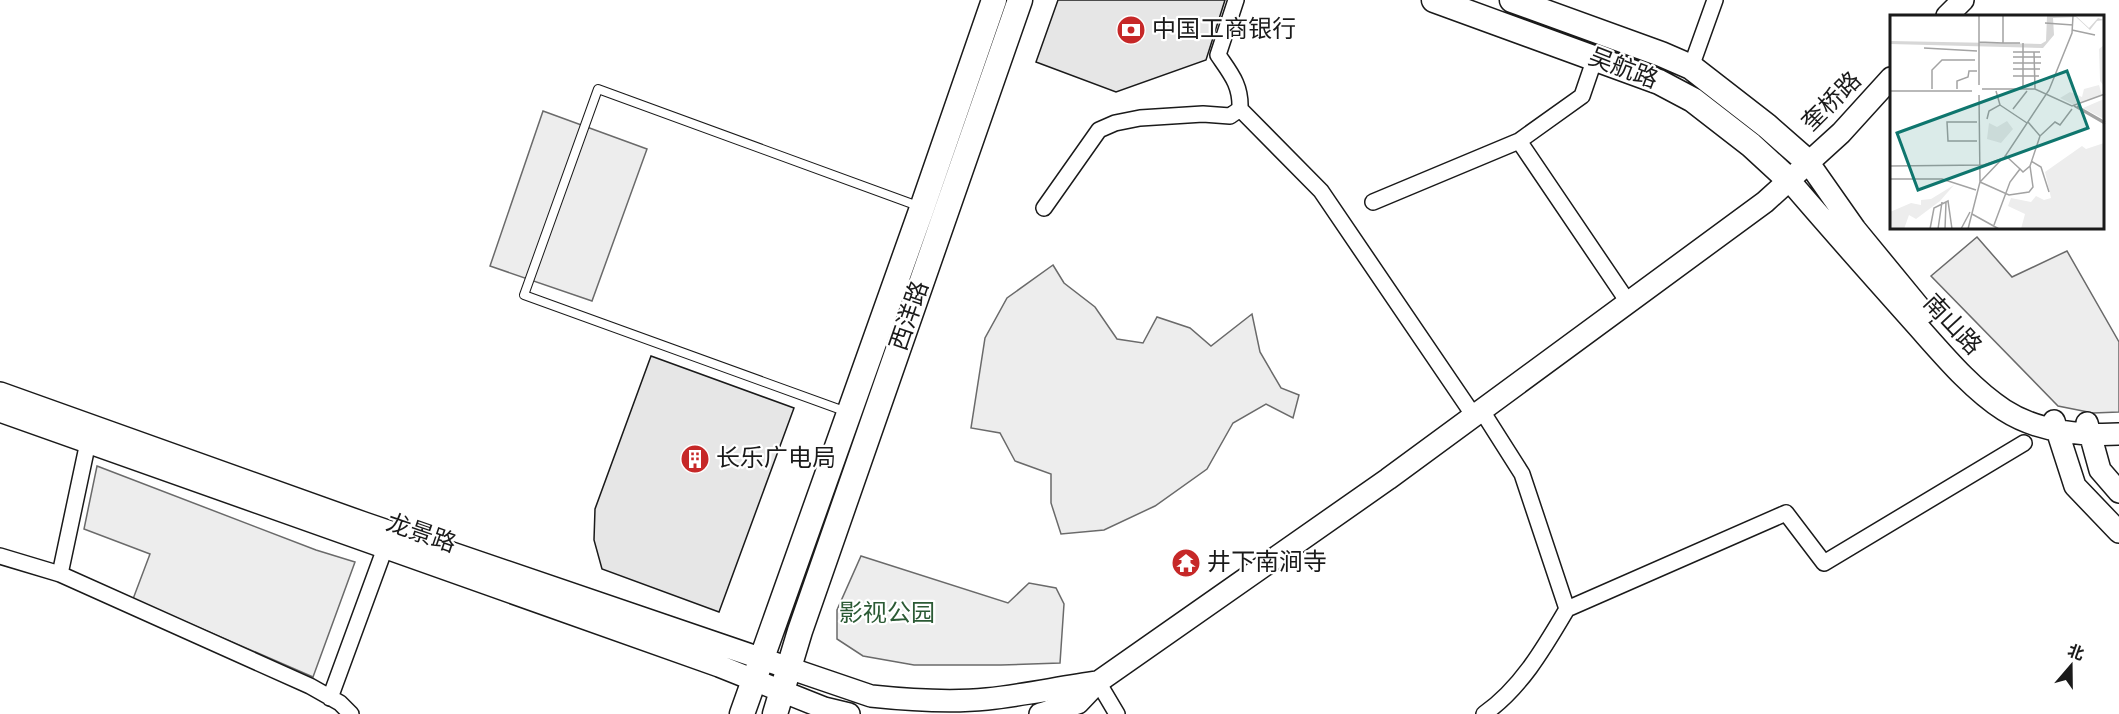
<svg xmlns="http://www.w3.org/2000/svg" width="2119" height="714" font-family="'Alegreya Sans','Noto Sans SC',sans-serif">
  <style>
    .built { fill: #ededed; stroke: #6a6a6a; stroke-width: 1.5 }
    .building { fill: #e6e6e6; stroke: #1a1a1a; stroke-width: 1.5 }
    .lines { fill: none; stroke-linecap: round; stroke-linejoin: round }
    .lane-casing { stroke: #1a1a1a; stroke-width: 10 }
    .street-casing { stroke: #1a1a1a; stroke-width: 18 }
    .secondary-casing { stroke: #1a1a1a; stroke-width: 24 }
    .primary-casing { stroke: #1a1a1a; stroke-width: 27 }
    .lane { stroke: #fff; stroke-width: 8 }
    .street { stroke: #fff; stroke-width: 15 }
    .secondary { stroke: #fff; stroke-width: 21 }
    .primary { stroke: #fff; stroke-width: 24 }
    .labels { text-anchor: middle; dominant-baseline: central; stroke-width: 4.5; stroke-linejoin: round; paint-order: stroke }
    .poi-label { font-size: 24px; fill: #1a1a1a; stroke: #fff; text-anchor: start }
    .street-label { font-size: 24px; fill: #1a1a1a; stroke: #fff }
    .park-label { font-size: 24px; fill: #2b5a34; stroke: #fff }
    .inset-road { fill: none; stroke: #a3a3a3; stroke-width: 1.5 }
    .view { fill: #0f766e; fill-opacity: 0.15; stroke: #0f766e; stroke-width: 3 }
    .inset-edge { fill: none; stroke: #1a1a1a; stroke-width: 3 }
  </style>
  <rect width="100%" height="100%" fill="#fff"/>
  <!-- built -->
  <path class="built" d="M 543,111 L 647,149 L 592,301 L 490,266 Z
    M 1977,237 L 2012,277 L 2067,251 L 2119,342 L 2119,412 L 2093,413 L 2058,406 L 1931,276 Z
    M 1053,265 L 1064,283 L 1095,307 L 1117,339 L 1143,343 L 1157,317 L 1190,328 L 1211,346 L 1252,314 L 1260,352 L 1281,388 L 1299,395 L 1293,418 L 1266,404 L 1233,423 L 1207,469 L 1155,506 L 1104,530 L 1061,534 L 1051,503 L 1051,474 L 1015,461 L 1000,433 L 971,428 L 985,338 L 1007,298 Z
    M 97,466 L 316,550 L 355,562 L 313,677 L 133,599 L 150,554 L 84,529 Z
    M 861,556 L 1008,603 L 1029,583 L 1056,588 L 1064,604 L 1060,663 L 1001,665 L 914,665 L 863,656 L 837,639 L 837,610 Z"/>
  <!-- building -->
  <path class="building" d="M 1225,0 L 1206,60 L 1116,92 L 1036,62 L 1058,0 Z
    M 651,356 L 794,408 L 719,612 L 602,569 L 594,540 L 595,509 Z"/>
  <g class="lines">
    <!-- lane casing -->
    <g class="lane-casing">
      <path id="lane" d="M 847,412 L 524,295 L 598,89 L 918,206"/>
    </g>
    <!-- street casing -->
    <g class="street-casing">
      <path id="street" d="M 1691,67 L 1715,0
        M 1240,109 L 1321,191 L 1474,416
        M 1519,141 L 1628,302
        M 1373,202 L 1519,141 L 1582,96 L 1595,58
        M 1044,208 L 1099,130 L 1115,123 L 1140,118 L 1203,114 L 1230,116 L 1240,109 C 1241,85 1231,74 1218,55 L 1236,0
        M 1482,411 L 1522,474 L 1567,609 L 1786,513 L 1824,563 L 2024,443
        M 0,556 L 60,574 L 310,686 L 340,703 L 351,714
        M 60,574 L 88,442
        M 1098,682 L 1117,714
        M 330,698 L 385,548
        M 1484,714 C 1521,688 1544,648 1567,609"/>
    </g>
    <!-- secondary casing -->
    <g class="secondary-casing">
      <path id="secondary" d="M 1947,16 L 1963,0
        M 1808,162 L 1855,229 L 1924,313
        M 1789,180 C 1830,228 1871,274 1913,321 C 1940,351 1970,388 2004,410 C 2038,432 2080,436 2119,434
        M 0,393 L 364,523 L 871,696 C 909,700 948,703 987,699 C 1024,695 1061,687 1098,682
        M 0,411 L 719,666 L 824,708 L 849,714
        M 2054,421 L 2075,486 L 2119,532
        M 2087,423 L 2100,470 L 2119,492
        M 1040,714 L 1078,703 L 1098,682 L 1388,479 L 1765,202 L 1841,133 L 1891,78"/>
    </g>
    <!-- primary casing -->
    <g class="primary-casing">
      <path id="primary" d="M 1434,0 L 1659,82 L 1693,100 L 1751,145 L 1789,180
        M 1512,0 L 1661,54 L 1691,67 L 1767,126 L 1808,162
        M 742,714 L 922,208 L 994,0
        M 775,714 L 800,631 L 1020,0
        M 1048,714 L 1053,711"/>
    </g>
    <!-- lane -->
    <use href="#lane" class="lane"/>
    <!-- street -->
    <use href="#street" class="street"/>
    <!-- secondary -->
    <use href="#secondary" class="secondary"/>
    <!-- primary -->
    <use href="#primary" class="primary"/>
  </g>
  <!-- icons -->
  <defs>
    <g id="bank-disc" transform="scale(1.5)"><circle r="9.5" fill="#c62828" stroke="#fff"/><path d="M-6-4H6V4H-6ZM0-2.3a2.3 2.3 0 1 0 0 4.6a2.3 2.3 0 1 0 0-4.6Z" fill="#fff"/></g>
    <g id="building-disc" transform="scale(1.5)"><circle r="9.5" fill="#c62828" stroke="#fff"/><path d="M-4-6H4V6H1V3H-1V6H-4ZM-2.5-4.3h1.7v1.8h-1.7ZM.8-4.3h1.7v1.8H.8ZM-2.5-1h1.7V.8h-1.7ZM.8-1h1.7V.8H.8Z" fill="#fff"/></g>
    <g id="temple-disc" transform="scale(1.5)"><circle r="9.5" fill="#c62828" stroke="#fff"/><path d="M0-6L5-2H3V0L6.5 2.5H4V6H1.5V3h-3V6H-4V2.5H-6.5L-3 0V-2H-5Z" fill="#fff"/></g>
  </defs>
  <g fill-rule="evenodd">
    <use href="#bank-disc" x="1131" y="30"/>
    <use href="#building-disc" x="695" y="459"/>
    <use href="#temple-disc" x="1186" y="563"/>
  </g>
  <g class="labels">
    <!-- poi labels -->
    <g class="poi-label">
      <text x="1152" y="30">中国工商银行</text>
      <text x="716" y="459">长乐广电局</text>
      <text x="1207" y="563">井下南涧寺</text>
    </g>
    <!-- street labels -->
    <g class="street-label">
      <text transform="translate(1623 69) rotate(21)">吴航路</text>
      <text transform="translate(1832 102) rotate(-45)">奎桥路</text>
      <text transform="translate(910 316) rotate(-71)">西洋路</text>
      <text transform="translate(1952 325) rotate(47)">南山路</text>
      <text transform="translate(421 534) rotate(19)">龙景路</text>
    </g>
    <!-- park labels -->
    <g class="park-label">
      <text x="887" y="614">影视公园</text>
    </g>
  </g>
  <!-- overview -->
  <g transform="translate(1890 15)">
    <rect width="214" height="214" fill="#fff"/>
    <path d="M 214,30 L 214,71 L 210,66 L 209,34 ZM 209,70 L 212,80 L 184,90 L 170,83 L 180,77 L 192,82 L 194,74 ZM 214,84 L 214,104 L 193,93 ZM 117,106 L 123,114 L 111,128 L 97,124 L 99,108 L 107,112 ZM 214,128 L 214,214 L 131,214 L 135,199 L 118,191 L 121,183 L 141,187 L 146,181 L 154,185 L 161,183 L 155,157 L 192,131 L 196,134 ZM 64,170 L 50,186 L 26,204 L 19,200 L 14,214 L 0,214 L 0,197 L 21,188 L 31,190 L 31,185 L 41,184 Z" fill="#ededed"/>
    <path d="M 157,1 L 186,1 L 199,13 L 208,3 L 214,5 L 207,6 L 200,15 L 186,2 L 163,3 L 164,20 L 153,33 L 0,29 L 0,26 L 151,29 L 156,26 Z" fill="#d7d7d7"/>
    <path class="inset-road" d="M 89,1 L 89,70M 113,1 L 113,28 L 130,28M 155,8 L 183,10M 182,15 L 205,20M 89,27 L 113,28M 133,28 L 133,71M 34,33 L 87,36M 123,37 L 150,37M 144,37 L 145,74M 123,42 L 151,42M 123,48 L 151,48M 123,54 L 150,54M 123,61 L 149,61M 42,74 L 42,55 L 52,45 L 85,45M 67,74 L 67,66 L 78,62 L 79,56 L 87,56M 92,74 L 145,74 L 182,91 L 215,79M 0,76 L 82,76M 110,90 L 137,108M 184,91 L 215,109M 187,91 L 215,107M 123,94 L 137,76M 97,104 L 99,96 L 110,90 L 106,76M 87,107 L 57,107 L 58,126 L 87,126M 138,107 L 150,121 L 165,107 L 170,110 L 182,94M 115,140 L 130,154M 141,146 L 151,152 L 159,177M 0,151 L 94,150 L 114,143 L 159,75 L 182,18 L 183,1M 0,164 L 52,164 L 86,175M 90,167 L 119,180 L 139,177 L 143,172 L 140,151M 90,167 L 112,144M 82,199 L 109,214M 104,210 L 120,167 L 130,154 L 133,157 L 140,151 L 150,121M 40,214 L 44,193 L 58,186 L 62,214M 48,214 L 52,187M 55,214 L 56,187M 71,214 L 80,197M 78,214 L 90,167 L 89,80"/>
    <path class="view" d="M 177,56 L 198,113 L 28,175 L 7,118 Z"/>
    <rect width="214" height="214" class="inset-edge"/>
  </g>
  <!-- north arrow -->
  <g transform="translate(2071 666) rotate(20)" stroke="#ffffff" stroke-width="4.5" paint-order="stroke">
  <path d="M0-4.5L10 22L0 15L-10 22Z" fill="#1a1a1a"/>
  <text y="-9" font-size="16" font-weight="bold" text-anchor="middle" fill="#1a1a1a">北</text>
  </g>
</svg>
